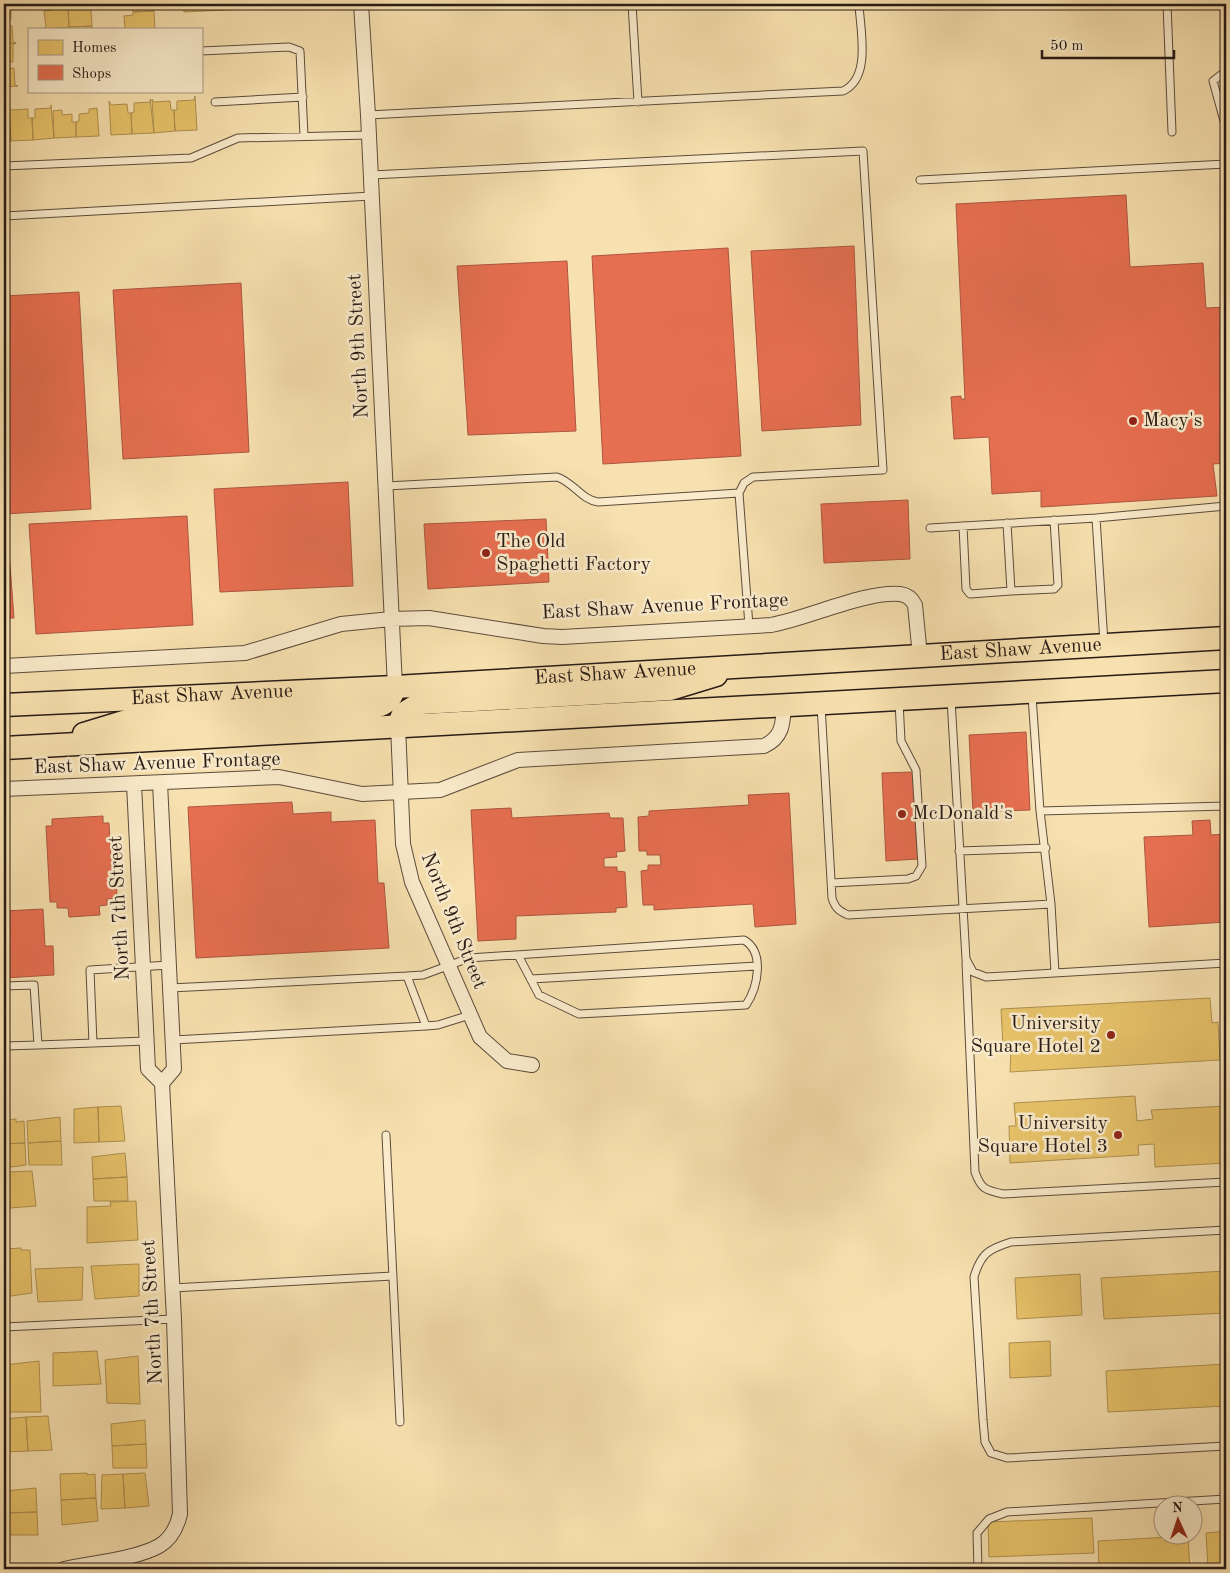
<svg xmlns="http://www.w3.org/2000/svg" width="1230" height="1573" font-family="'Old Standard TT',serif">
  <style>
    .homes { fill: #e9c46a; stroke: #af9150 }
    .shops { fill: #e76f51; stroke: #ad563f }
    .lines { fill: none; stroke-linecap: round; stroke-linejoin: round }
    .lane-casing { stroke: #5b4c3c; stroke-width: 9 }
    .street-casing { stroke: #5b4c3c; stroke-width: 16 }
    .primary-casing { stroke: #271a15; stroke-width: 25 }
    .lane { stroke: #faeccc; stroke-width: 7 }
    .street { stroke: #faeccc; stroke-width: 14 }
    .primary { stroke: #f8e1b0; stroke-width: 22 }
    .poi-dot { fill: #8f2418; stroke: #faeccc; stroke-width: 2 }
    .labels { text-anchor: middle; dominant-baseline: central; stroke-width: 5; stroke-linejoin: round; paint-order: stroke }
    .street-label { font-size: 20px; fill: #271a15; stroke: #faeccc }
    .poi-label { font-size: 20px; fill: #271a15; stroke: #faeccc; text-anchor: start }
  </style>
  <rect width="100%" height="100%" fill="#f8e1b0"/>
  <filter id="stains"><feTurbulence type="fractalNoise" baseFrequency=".004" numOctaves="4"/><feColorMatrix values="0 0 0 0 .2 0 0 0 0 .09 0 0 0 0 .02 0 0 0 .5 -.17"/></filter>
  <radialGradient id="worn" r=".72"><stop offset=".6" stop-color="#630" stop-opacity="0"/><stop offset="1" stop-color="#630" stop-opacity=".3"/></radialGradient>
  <!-- homes -->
  <path class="homes" d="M 4,4 L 11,4 L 11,19 L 4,19 Z
    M 123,4 L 153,4 L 154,11 L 133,12 L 132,9 L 123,9 Z
    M 183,4 L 205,4 L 205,11 L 184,12 Z
    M 205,4 L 226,4 L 227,10 L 205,11 Z
    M 226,4 L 248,4 L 248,9 L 227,10 Z
    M 248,4 L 269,4 L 269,8 L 248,9 Z
    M 82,5 L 82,8 L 95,8 L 91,9 L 92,26 L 69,27 L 68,6 Z
    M 68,6 L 69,27 L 42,29 L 46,27 L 44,11 L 53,10 L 53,7 Z
    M 154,11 L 155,29 L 125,29 L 124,16 L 133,15 L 133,12 Z
    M 4,26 L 12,26 L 13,42 L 16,43 L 4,44 Z
    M 92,26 L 92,29 L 69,29 L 69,27 Z
    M 16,43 L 13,45 L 13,62 L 5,62 L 4,66 L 4,44 Z
    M 4,66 L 5,69 L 14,68 L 15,85 L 18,86 L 4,87 Z
    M 195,96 L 197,130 L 175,131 L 174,110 L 177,110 L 177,101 L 194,100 Z
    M 150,99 L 154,133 L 132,134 L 131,113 L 134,112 L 134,103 L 151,102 Z
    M 152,99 L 154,102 L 170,101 L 171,110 L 174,110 L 175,131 L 154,133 Z
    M 109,101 L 111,105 L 127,104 L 128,113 L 131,113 L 132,134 L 111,135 Z
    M 51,105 L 54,138 L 33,140 L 32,118 L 35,118 L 35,109 L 51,108 Z
    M 8,107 L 11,141 L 4,141 L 4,111 L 8,110 Z
    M 9,107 L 11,110 L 28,109 L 28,118 L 32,118 L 33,140 L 11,141 Z
    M 97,108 L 99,136 L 76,137 L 76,122 L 79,121 L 79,114 L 89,113 L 89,109 Z
    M 62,110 L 62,115 L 72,114 L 72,122 L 76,122 L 76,137 L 54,138 L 53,111 Z
    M 1210,998 L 1212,1023 L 1218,1022 L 1220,1060 L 1010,1072 L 1011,1047 L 1003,1047 L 1001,1009 Z
    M 1135,1096 L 1137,1121 L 1153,1119 L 1151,1110 L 1226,1106 L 1226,1163 L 1155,1167 L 1154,1144 L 1138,1145 L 1139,1155 L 1010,1163 L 1009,1126 L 1016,1126 L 1014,1103 Z
    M 121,1106 L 125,1141 L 99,1142 L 98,1107 Z
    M 98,1107 L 99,1142 L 74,1143 L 74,1109 Z
    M 60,1117 L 61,1141 L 28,1143 L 27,1121 Z
    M 16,1119 L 16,1122 L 24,1121 L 25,1143 L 4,1144 L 4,1120 Z
    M 61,1141 L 62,1165 L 29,1165 L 28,1143 Z
    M 25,1143 L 26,1165 L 4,1168 L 4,1144 Z
    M 125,1153 L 127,1177 L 93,1179 L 92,1157 Z
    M 32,1171 L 36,1206 L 10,1208 L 8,1172 Z
    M 4,1172 L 8,1172 L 10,1208 L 4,1208 Z
    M 127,1177 L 128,1201 L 94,1201 L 93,1179 Z
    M 136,1201 L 138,1240 L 87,1243 L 87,1207 L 111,1206 L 110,1202 Z
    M 21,1248 L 21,1250 L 30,1250 L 32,1293 L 4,1297 L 4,1249 Z
    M 139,1264 L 139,1296 L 95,1299 L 91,1266 Z
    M 83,1267 L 82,1300 L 38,1302 L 35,1269 Z
    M 1226,1271 L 1226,1313 L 1104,1319 L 1101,1278 Z
    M 1080,1274 L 1082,1315 L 1017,1319 L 1015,1278 Z
    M 1050,1341 L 1051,1376 L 1010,1378 L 1009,1343 Z
    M 97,1351 L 101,1384 L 53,1386 L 53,1353 Z
    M 138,1356 L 140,1404 L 107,1403 L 105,1360 Z
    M 39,1361 L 41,1412 L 6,1412 L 4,1365 Z
    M 1226,1364 L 1226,1406 L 1108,1412 L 1106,1371 Z
    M 48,1416 L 52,1450 L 28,1451 L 26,1417 Z
    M 26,1417 L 28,1451 L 4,1452 L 4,1419 Z
    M 145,1420 L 146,1444 L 112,1446 L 111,1424 Z
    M 146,1444 L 147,1468 L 113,1468 L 112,1446 Z
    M 87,1473 L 87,1475 L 95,1474 L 96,1498 L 61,1500 L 60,1474 Z
    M 145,1473 L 149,1506 L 125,1508 L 123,1474 Z
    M 123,1474 L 125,1508 L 101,1509 L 102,1475 Z
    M 36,1488 L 37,1512 L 4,1513 L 4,1491 Z
    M 96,1498 L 98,1521 L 62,1525 L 61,1500 Z
    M 37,1512 L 38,1535 L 5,1535 L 4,1513 Z
    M 1092,1518 L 1094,1553 L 989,1557 L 988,1522 Z
    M 1226,1531 L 1226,1569 L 1208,1569 L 1206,1533 Z
    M 1188,1536 L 1190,1569 L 1099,1569 L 1098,1541 Z"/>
  <!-- shops -->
  <path class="shops" d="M 1126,195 L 1130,267 L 1203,263 L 1206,308 L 1226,307 L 1226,463 L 1213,464 L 1217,496 L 1041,507 L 1041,491 L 992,494 L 989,437 L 954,439 L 951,397 L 961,396 L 961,399 L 965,399 L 956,204 Z
    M 854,246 L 861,425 L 762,431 L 751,251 Z
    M 728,248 L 741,456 L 603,464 L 592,256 Z
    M 567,261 L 576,431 L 468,435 L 457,266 Z
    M 241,283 L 249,452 L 123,459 L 113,290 Z
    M 79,292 L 91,509 L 4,514 L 4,296 Z
    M 348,482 L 353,586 L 220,592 L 214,489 Z
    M 908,500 L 910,559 L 824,563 L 821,504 Z
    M 187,516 L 193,625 L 36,634 L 29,524 Z
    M 546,519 L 549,582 L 428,589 L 424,524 Z
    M 4,525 L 7,525 L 14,618 L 4,618 Z
    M 1026,732 L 1030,810 L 973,812 L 969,735 Z
    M 913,772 L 921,834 L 916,834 L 918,859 L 886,861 L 882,773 Z
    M 789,793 L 796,924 L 755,927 L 753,904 L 654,910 L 654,905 L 643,905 L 641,871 L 648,870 L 648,865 L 661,865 L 660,855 L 647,855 L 647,851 L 639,851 L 638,817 L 649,816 L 649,811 L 749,805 L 748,795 Z
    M 292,802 L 293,814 L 331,812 L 331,822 L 375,820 L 378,883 L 384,883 L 389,948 L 196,958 L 188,807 Z
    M 511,808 L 512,818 L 609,813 L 610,818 L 623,818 L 625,851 L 616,852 L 617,857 L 604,858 L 604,867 L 617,867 L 617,871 L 625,872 L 627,907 L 616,908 L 616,912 L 516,916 L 516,939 L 478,941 L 471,810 Z
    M 103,816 L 103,823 L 109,823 L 112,873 L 116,873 L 117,898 L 107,899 L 107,905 L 99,906 L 100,915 L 69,917 L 68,908 L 57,908 L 57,902 L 50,902 L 46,826 L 52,826 L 52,819 Z
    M 1210,820 L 1211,835 L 1226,834 L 1226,922 L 1149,927 L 1144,837 L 1193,835 L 1192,821 Z
    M 43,909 L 45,946 L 53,946 L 54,975 L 4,978 L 4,911 Z"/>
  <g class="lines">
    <!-- lane casing -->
    <g class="lane-casing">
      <path id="lane" d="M 632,4 L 638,102
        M 1167,4 L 1172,132
        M 201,51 L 289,47 L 300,51 L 304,136
        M 1226,71 L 1213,81 L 1226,128
        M 215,102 L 303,97
        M 368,115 L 843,91 C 872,78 860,29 859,4
        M 4,166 L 191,158 L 238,138 L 369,135
        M 371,175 L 863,151 L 883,470 L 753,477 L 744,483 L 739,493
        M 920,180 L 1226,164
        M 4,216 L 372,196
        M 386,486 L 557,477 C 573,482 582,500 598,502 L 739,493 L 749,626
        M 1096,518 L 1104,643
        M 1007,523 L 1011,591 L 1054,589 L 1058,585 L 1054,520
        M 963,526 L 966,589 L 970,594 L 1011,591
        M 930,528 L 1096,518 L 1226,506
        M 1032,696 L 1040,811 L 1051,904 L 1055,973
        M 951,699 L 966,959 L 973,972 L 986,977 L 1226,963
        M 821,705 L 832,898 C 835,908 839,911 848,915 L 1051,904
        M 1040,811 L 1226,806
        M 959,851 L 1046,848
        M 831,883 L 908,879 L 916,876 L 922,866 L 916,770 L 901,741 L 899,701
        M 966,962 L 975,1172 C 981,1189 985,1190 1003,1194 L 1226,1182
        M 531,979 L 757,966
        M 4,986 L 34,985 L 38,1045 L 93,1043
        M 170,988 L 407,976
        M 470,1015 L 438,1025 L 426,1026 L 407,976 L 423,975 L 469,958 L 744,940 C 765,952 758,987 746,1005 L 579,1014 L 539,995 L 518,955
        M 173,1040 L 426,1026
        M 146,1041 L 93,1043 L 90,970 L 169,965
        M 4,1046 L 38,1045
        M 386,1135 L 400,1422
        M 1226,1230 L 1011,1242 C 989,1249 981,1253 974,1277 L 983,1420 L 985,1442 L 991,1453 L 1007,1458 L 1226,1446
        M 172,1288 L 393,1276
        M 4,1327 L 174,1319
        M 978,1569 L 977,1533 L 989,1519 L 1007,1512 L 1226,1499"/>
    </g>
    <!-- street casing -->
    <g class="street-casing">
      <path id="street" d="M 361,4 L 368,115 L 395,687
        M 4,666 L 245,653 L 341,624 L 391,619 L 429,618 L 543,636 L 562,637 L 771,625 C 809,618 865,591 900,594 C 908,595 912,599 915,605 L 920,656
        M 398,726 L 403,844 L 412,882 L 480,1037 L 507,1061 L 532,1065
        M 134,784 L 148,1069 L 162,1083
        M 4,789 L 279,777 L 362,794 L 440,790 L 518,760 L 764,746 C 783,737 783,723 784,704
        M 64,1569 C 91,1563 136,1559 159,1546 C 171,1539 177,1527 180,1514 L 174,1319 L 162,1083 L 174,1069 L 160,783"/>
    </g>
    <!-- primary casing -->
    <g class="primary-casing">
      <g id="primary">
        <path id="s1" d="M 4,705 L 395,687 L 1226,638"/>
        <path d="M 398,726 L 403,714 L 421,703 L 670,689 L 716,675"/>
        <path d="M 84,734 L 130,720 L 369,708 C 383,706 391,701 395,687"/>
        <path d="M 4,748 L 1226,681"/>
      </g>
    </g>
    <!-- lane -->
    <use href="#lane" class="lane"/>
    <!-- street -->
    <use href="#street" class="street"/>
    <!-- primary -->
    <use href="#primary" class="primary"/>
  </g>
  <!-- markers -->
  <g class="poi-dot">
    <circle cx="1133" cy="421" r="5"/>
    <circle cx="486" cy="553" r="5"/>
    <circle cx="902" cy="814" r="5"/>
    <circle cx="1111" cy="1035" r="5"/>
    <circle cx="1118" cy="1135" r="5"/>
  </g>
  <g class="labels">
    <!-- street labels -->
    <g class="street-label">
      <text transform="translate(359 346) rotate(-93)">North 9th Street</text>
      <text transform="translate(665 607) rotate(-3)">East Shaw Avenue Frontage</text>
      <text stroke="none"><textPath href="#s1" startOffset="1018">East Shaw Avenue</textPath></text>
      <text stroke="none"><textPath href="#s1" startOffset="612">East Shaw Avenue</textPath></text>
      <text stroke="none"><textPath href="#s1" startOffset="208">East Shaw Avenue</textPath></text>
      <text transform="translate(157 764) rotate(-2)">East Shaw Avenue Frontage</text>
      <text transform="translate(120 908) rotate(-93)">North 7th Street</text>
      <text transform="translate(453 921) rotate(68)">North 9th Street</text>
      <text transform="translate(153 1312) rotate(-93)">North 7th Street</text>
    </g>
    <!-- poi labels -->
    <g class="poi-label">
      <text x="1143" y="421">Macy's</text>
      <text x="496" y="542">The Old<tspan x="496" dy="23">Spaghetti Factory</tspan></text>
      <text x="912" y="814">McDonald's</text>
      <text x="1101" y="1024" text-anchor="end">University<tspan x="1101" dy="23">Square Hotel 2</tspan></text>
      <text x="1108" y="1124" text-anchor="end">University<tspan x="1108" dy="23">Square Hotel 3</tspan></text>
    </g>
  </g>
  <!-- margin -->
  <rect width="1230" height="1573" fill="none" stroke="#f8e1b0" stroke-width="20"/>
  <rect x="5" y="5" width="1220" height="1563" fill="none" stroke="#271a15" stroke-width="2.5"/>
  <rect x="10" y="10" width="1210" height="1553" fill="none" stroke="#271a15"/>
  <!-- legend -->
  <rect x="28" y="28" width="175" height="65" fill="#faeccc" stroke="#a69883"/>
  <rect x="38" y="40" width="25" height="15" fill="#e9c46a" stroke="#a69883"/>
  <text x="72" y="52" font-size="15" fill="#271a15">Homes</text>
  <rect x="38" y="65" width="25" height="15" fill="#e76f51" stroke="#a69883"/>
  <text x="72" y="78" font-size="15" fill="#271a15">Shops</text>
  <!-- north arrow -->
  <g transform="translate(1178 1520) rotate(357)"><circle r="24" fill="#faeccc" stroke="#a69883"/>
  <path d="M0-4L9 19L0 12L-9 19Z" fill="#8f2418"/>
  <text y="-8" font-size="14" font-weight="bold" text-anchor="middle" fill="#271a15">N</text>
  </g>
  <!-- scale -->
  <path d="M1042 50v8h132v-8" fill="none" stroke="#271a15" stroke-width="2.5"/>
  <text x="1050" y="50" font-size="15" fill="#271a15" stroke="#faeccc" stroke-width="4" paint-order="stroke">50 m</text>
  <rect width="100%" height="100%" filter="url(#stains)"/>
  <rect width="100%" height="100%" fill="url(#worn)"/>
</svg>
